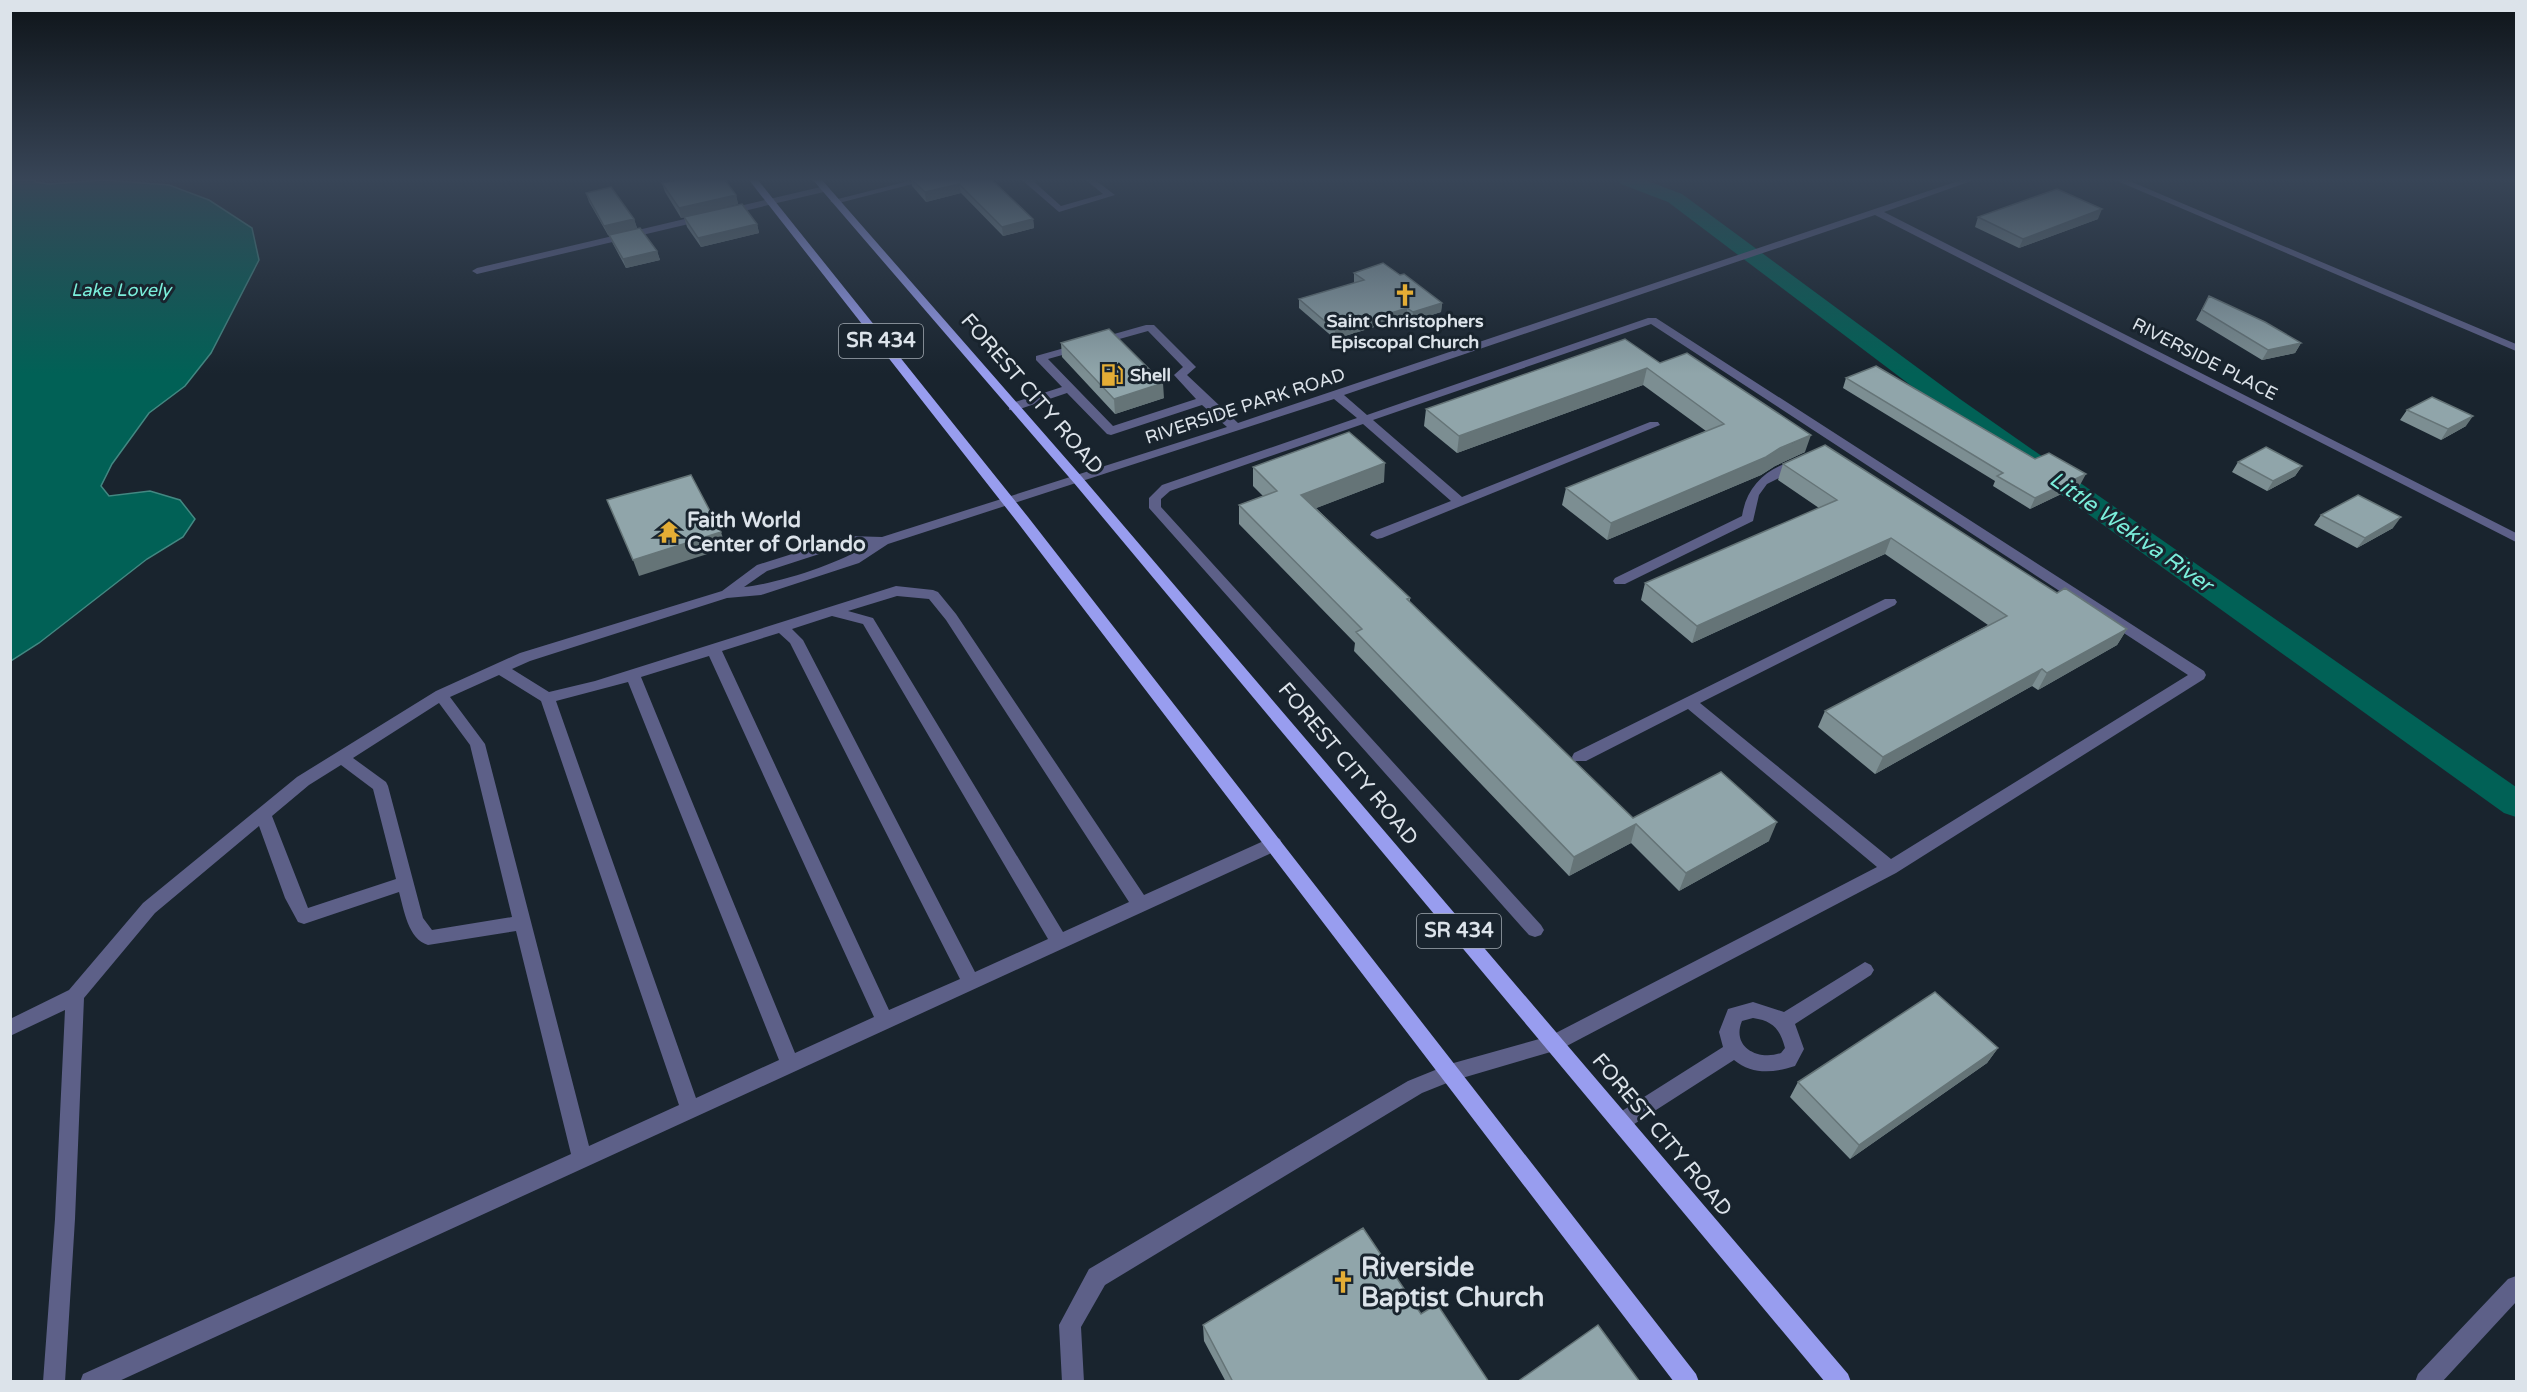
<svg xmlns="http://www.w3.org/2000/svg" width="2527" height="1392" font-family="'Varela Round',sans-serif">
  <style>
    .water { fill: #016156; stroke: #438882; stroke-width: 1.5 }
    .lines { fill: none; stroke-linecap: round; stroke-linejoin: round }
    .canal { fill: #016156; fill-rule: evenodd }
    .minor { fill: #5d6088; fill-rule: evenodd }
    .major { fill: #989def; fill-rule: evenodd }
    .wall { fill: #7c8e92 }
    .shaded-wall { fill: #657477 }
    .building { fill: #90a5aa; stroke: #657477; stroke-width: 1.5 }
    .labels { text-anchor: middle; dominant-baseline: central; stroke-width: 6; stroke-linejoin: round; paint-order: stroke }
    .far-water-label { font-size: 18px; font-style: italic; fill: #7aedda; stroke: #19242e }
    .far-poi-label { font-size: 18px; font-weight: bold; fill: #dce3ea; stroke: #19242e }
    .far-street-label { font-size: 18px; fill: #dce3ea; stroke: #19242e }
    .shield { fill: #19242e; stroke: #a2aab2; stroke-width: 1.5 }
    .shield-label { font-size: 20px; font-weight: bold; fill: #dce3ea }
    .street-label { font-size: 21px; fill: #dce3ea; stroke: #19242e }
    .poi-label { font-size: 21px; font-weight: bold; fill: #dce3ea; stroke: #19242e; text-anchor: start }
    .water-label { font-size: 22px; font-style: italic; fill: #7aedda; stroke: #19242e }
    .near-poi-label { font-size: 26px; font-weight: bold; fill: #dce3ea; stroke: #19242e; text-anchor: start }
  </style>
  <rect width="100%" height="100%" fill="#19242e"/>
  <!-- water -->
  <path class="water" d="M 14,180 L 35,180 L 36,182 L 49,184 L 104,180 L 169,185 L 209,200 L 252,228 L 259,260 L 211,353 L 185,386 L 149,413 L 112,464 L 101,486 L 109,496 L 150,491 L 180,500 L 195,519 L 183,537 L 147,559 L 39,643 L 11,661 L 10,185 L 13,184 Z"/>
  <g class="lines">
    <!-- canal -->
    <path class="canal" d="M 1618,180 L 1645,180 L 1682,194 L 1960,399 L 2516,787 L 2516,817 L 2504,813 L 1942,409 L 1668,202 L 1621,184 Z"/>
    <!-- minor -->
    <path class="minor" d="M 913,180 L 928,180 L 835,204 L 830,201 Z
      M 1022,180 L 1032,180 L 1061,206 L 1103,194 L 1086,180 L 1095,180 L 1115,195 L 1059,212 Z
      M 1961,180 L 1974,180 L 1884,212 L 2516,533 L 2516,542 L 1875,215 L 1344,395 L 1367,415 L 1648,318 L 1656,318 L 2204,671 L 2206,675 L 2204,679 L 1896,873 L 1561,1049 L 1452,1081 L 1422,1093 L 1105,1285 L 1081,1327 L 1084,1382 L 1062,1382 L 1059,1325 L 1089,1269 L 1408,1081 L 1450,1064 L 1550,1036 L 1877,867 L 1688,709 L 1586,761 L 1574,761 L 1572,757 L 1574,753 L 1885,599 L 1895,599 L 1897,602 L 1895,605 L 1700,703 L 1891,859 L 2188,675 L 1651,324 L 1373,420 L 1462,497 L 1650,422 L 1658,422 L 1660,425 L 1382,538 L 1377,539 L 1370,535 L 1372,532 L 1451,501 L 1363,424 L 1170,491 L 1161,499 L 1161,507 L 1541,925 L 1544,930 L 1541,935 L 1535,937 L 1529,935 L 1149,508 L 1149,498 L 1162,485 L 1357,418 L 1334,399 L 888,544 L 859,563 L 761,595 L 727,598 L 530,661 L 512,669 L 549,692 L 595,681 L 896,586 L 933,590 L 938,592 L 956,614 L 1144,895 L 1268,839 L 1274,837 L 1280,839 L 1282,844 L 1280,849 L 117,1382 L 80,1382 L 83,1374 L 571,1154 L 516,931 L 428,945 C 408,939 404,910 399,892 L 304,924 L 298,922 L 285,898 L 259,826 L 155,913 L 84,998 L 75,1219 L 65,1382 L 43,1382 L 55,1219 L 65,1010 L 10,1036 L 10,1019 L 69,990 L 143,903 L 297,777 L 436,691 L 520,653 L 722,591 L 757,565 L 849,536 L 882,537 L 1227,427 L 1202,405 L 1111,435 L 1107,434 L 1067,393 L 1017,410 L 1009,410 L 1009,404 L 1062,387 L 1036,360 L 1036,356 L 1146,325 L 1154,325 L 1196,367 L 1187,375 L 1238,423 ZM 1148,331 L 1183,367 L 1174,375 L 1196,399 L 1113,426 L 1048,359 ZM 850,544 L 868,545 C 838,564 780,583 744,587 L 767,571 ZM 897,596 L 929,599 L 946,620 L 1129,902 L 1063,932 L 873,618 L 848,611 ZM 832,616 L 863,624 L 1048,939 L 975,972 L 803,640 L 792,629 ZM 779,633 L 790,643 L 960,979 L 889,1010 L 722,651 ZM 709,656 L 874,1017 L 795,1053 L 641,677 ZM 499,675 L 541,701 L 679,1105 L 589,1146 L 485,744 L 450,697 ZM 628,682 L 779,1060 L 696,1098 L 556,701 ZM 439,703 L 470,745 L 512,917 L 432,930 L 423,918 L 388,786 L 386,782 L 353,758 ZM 341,765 L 373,789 L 396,879 L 308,908 L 272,816 L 309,785 Z
      M 2115,180 L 2127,180 L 2516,344 L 2516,351 Z
      M 825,186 L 830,189 L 828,191 L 477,274 L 472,271 L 477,268 Z
      M 1799,459 L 1803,460 L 1805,463 L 1803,466 L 1767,484 L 1759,495 L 1753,521 L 1625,584 L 1615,584 L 1613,581 L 1615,578 L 1742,516 C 1747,484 1768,467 1799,459 Z
      M 1865,962 L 1871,965 L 1874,970 L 1871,975 L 1795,1024 L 1804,1049 L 1795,1066 C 1774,1073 1752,1075 1734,1060 L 1628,1128 L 1621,1131 L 1614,1128 L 1611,1122 L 1614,1116 L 1723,1047 L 1719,1032 L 1728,1009 L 1753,1002 L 1784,1012 ZM 1753,1018 C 1773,1021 1780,1029 1785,1048 L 1781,1053 C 1758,1061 1731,1047 1742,1021 Z
      M 2516,1276 L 2516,1302 L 2442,1382 L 2415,1382 L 2418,1374 L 2508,1279 Z"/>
    <!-- major -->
    <path class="major" d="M 749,180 L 758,180 L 1028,517 L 1696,1374 L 1699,1382 L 1674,1382 L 1018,523 Z
      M 813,180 L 822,180 L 1082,477 L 1848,1374 L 1851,1382 L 1825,1382 L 1074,483 Z"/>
  </g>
  <!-- wall -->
  <path class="wall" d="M 911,180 L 992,180 L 1033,219 L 1034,228 L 1003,236 L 961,193 L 926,202 L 912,186 Z
    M 662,183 L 736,195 L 738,204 L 681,218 L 665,192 Z
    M 586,193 L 634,219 L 637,228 L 608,235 L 589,202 Z
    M 684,217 L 757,224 L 759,233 L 701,247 L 687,227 Z
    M 1978,217 L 2098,219 L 2019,248 L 1975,227 Z
    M 609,235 L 657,251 L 660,260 L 626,268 L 613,244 Z
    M 1354,273 L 1400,275 L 1442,303 L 1441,312 L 1412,321 L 1407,317 L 1335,339 L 1299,308 L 1299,299 L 1355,283 L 1354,282 Z
    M 2209,296 L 2301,343 L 2295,353 L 2262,360 L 2196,320 Z
    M 1061,343 L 1164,398 L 1115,414 L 1062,357 Z
    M 1660,363 L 1805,452 L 1775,466 L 1761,475 L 1607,540 L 1562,505 L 1566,488 L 1706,431 L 1643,385 L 1457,453 L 1424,426 L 1426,409 Z
    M 1846,378 L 2080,485 L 2030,509 L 1993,486 L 1995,481 L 1843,388 Z
    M 2407,410 L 2466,426 L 2441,440 L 2400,420 Z
    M 2238,462 L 2302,466 L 2295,476 L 2267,491 L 2232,472 Z
    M 1783,464 L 2057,593 L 2127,629 L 2117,645 L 2038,690 L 2032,686 L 1875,774 L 1818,727 L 1825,711 L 1988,625 L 1885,554 L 1692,643 L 1641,600 L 1645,583 L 1819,508 L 1778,480 Z
    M 1253,467 L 1384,482 L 1316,508 L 1410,598 L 1410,602 L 1633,818 L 1769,841 L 1679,891 L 1631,843 L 1569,876 L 1354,651 L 1355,643 L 1239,524 L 1239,505 L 1263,496 L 1253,486 Z
    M 2321,515 L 2393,528 L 2357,548 L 2314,525 Z
    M 1998,1048 L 1987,1063 L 1850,1159 L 1790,1097 L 1798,1082 Z
    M 1421,1314 L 1489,1382 L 1226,1382 L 1204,1341 L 1203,1325 Z"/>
  <!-- shaded-wall -->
  <path class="shaded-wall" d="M 959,184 L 961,193 L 926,202 L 925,192 Z
    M 736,195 L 738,204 L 681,218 L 679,208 Z
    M 2102,209 L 2098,219 L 2019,248 L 2023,239 Z
    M 634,219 L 637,228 L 608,235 L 604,226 Z
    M 1033,219 L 1034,228 L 1003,236 L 1002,227 Z
    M 757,224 L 759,233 L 701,247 L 698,238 Z
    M 657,251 L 660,260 L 626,268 L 623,259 Z
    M 1442,303 L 1441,312 L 1412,321 L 1413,312 Z
    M 1407,308 L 1407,317 L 1335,339 L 1335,330 Z
    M 2301,343 L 2295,353 L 2262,360 L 2268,350 Z
    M 1647,368 L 1643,385 L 1457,453 L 1459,436 Z
    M 1163,383 L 1164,398 L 1115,414 L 1114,399 Z
    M 2473,416 L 2466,426 L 2441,440 L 2448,429 Z
    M 1811,435 L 1805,452 L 1775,466 L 1761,475 L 1607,540 L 1611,523 Z
    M 1385,463 L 1384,482 L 1301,514 L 1301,495 Z
    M 2302,466 L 2295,476 L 2267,491 L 2273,481 Z
    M 2086,474 L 2080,485 L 2030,509 L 2035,498 Z
    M 2401,517 L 2393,528 L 2357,548 L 2365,538 Z
    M 721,532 L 726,548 L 639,576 L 633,560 Z
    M 1891,538 L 1885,554 L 1692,643 L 1697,626 Z
    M 2127,629 L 2117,645 L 2038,690 L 2047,673 Z
    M 2042,669 L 2032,686 L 1875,774 L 1883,757 Z
    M 1777,822 L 1769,841 L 1679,891 L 1686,873 Z
    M 1636,824 L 1631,843 L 1569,876 L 1574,857 Z
    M 1998,1048 L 1987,1063 L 1850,1159 L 1859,1145 Z"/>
  <!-- building -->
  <path class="building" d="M 678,180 L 725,180 L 736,195 L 679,208 L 662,183 Z
    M 912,180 L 992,180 L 1033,219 L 1002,227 L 959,184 L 925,192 Z
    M 611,187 L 634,219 L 604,226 L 586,193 Z
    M 2057,189 L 2102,209 L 2023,239 L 1978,217 Z
    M 742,204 L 757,224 L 698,238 L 684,217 Z
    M 640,228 L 657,251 L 623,259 L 609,235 Z
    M 1383,263 L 1400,275 L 1404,274 L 1442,303 L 1413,312 L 1407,308 L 1335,330 L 1299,299 L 1364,280 L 1354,273 Z
    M 2209,296 L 2265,322 L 2301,343 L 2268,350 L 2202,310 Z
    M 1109,329 L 1163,383 L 1114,399 L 1061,343 Z
    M 1625,339 L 1660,363 L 1687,353 L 1811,435 L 1780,448 L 1766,457 L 1611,523 L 1566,488 L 1724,424 L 1647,368 L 1459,436 L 1426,409 Z
    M 1876,366 L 2035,459 L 2049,453 L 2086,474 L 2035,498 L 1997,476 L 2003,473 L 1846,378 Z
    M 2432,397 L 2473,416 L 2448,429 L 2407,410 Z
    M 1349,432 L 1385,463 L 1301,495 L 1410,598 L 1407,599 L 1633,818 L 1721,772 L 1777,822 L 1686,873 L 1636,824 L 1574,857 L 1356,632 L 1362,629 L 1239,505 L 1277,491 L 1253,467 Z
    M 1825,445 L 2057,593 L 2065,588 L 2127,629 L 2047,673 L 2042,669 L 1883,757 L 1825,711 L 2007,616 L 1891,538 L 1697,626 L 1645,583 L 1837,500 L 1783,464 Z
    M 2266,447 L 2302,466 L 2273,481 L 2238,462 Z
    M 691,475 L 721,532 L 633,560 L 607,500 Z
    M 2358,495 L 2401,517 L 2365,538 L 2321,515 Z
    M 1935,992 L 1998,1048 L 1859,1145 L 1798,1082 Z
    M 1363,1228 L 1421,1314 L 1437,1304 L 1489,1382 L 1233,1382 L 1203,1325 Z
    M 1598,1325 L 1640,1382 L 1517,1382 Z"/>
  <!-- sky -->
  <linearGradient id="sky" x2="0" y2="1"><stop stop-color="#0e1419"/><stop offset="0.48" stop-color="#384557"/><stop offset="1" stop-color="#384557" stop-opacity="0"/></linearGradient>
  <rect width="2527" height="374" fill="url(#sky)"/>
  <!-- icons -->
  <defs>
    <g id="church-bare" transform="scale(1.8)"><path d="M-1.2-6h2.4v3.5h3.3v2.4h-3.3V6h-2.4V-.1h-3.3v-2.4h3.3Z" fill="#e4ad35" stroke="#19242e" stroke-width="2.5" paint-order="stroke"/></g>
    <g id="fuel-bare" transform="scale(1.8)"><path d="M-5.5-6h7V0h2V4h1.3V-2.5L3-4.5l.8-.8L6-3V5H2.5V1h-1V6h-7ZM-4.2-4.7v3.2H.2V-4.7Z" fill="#e4ad35" stroke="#19242e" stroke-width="2.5" paint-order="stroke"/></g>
    <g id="temple-bare" transform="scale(1.8)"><path d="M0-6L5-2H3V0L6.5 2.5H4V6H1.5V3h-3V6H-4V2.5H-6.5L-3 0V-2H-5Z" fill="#e4ad35" stroke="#19242e" stroke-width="2.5" paint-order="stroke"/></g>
  </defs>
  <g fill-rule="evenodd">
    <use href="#church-bare" x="1405" y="295"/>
    <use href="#fuel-bare" x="1112" y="375"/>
    <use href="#temple-bare" x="669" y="532"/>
    <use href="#church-bare" x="1343" y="1282"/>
  </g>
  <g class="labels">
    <!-- far-water labels -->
    <g class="far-water-label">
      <text x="121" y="290">Lake Lovely</text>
    </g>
    <!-- far-poi labels -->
    <g class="far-poi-label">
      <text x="1405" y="321">Saint Christophers<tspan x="1405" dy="21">Episcopal Church</tspan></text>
      <text x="1130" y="375" text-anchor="start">Shell</text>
    </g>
    <!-- far-street labels -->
    <g class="far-street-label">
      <text transform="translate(2205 359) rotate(27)">RIVERSIDE PLACE</text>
      <text transform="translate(1245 406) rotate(-18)">RIVERSIDE PARK ROAD</text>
    </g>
    <!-- shield labels -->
    <g class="shield">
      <rect x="839" y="324" width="84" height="34" rx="4.5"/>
      <rect x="1417" y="914" width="84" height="34" rx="4.5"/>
    </g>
    <g class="shield-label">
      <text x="881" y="341">SR 434</text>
      <text x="1459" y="931">SR 434</text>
    </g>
    <!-- street labels -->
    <g class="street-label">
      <text transform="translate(1032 394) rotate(49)">FOREST CITY ROAD</text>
      <text transform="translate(1348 764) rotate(50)">FOREST CITY ROAD</text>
      <text transform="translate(1662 1135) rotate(50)">FOREST CITY ROAD</text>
    </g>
    <!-- poi labels -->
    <g class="poi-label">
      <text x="687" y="520">Faith World<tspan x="687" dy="24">Center of Orlando</tspan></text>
    </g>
    <!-- water labels -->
    <g class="water-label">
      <text transform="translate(2131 532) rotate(35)">Little Wekiva River</text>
    </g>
    <!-- near-poi labels -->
    <g class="near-poi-label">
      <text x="1361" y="1267">Riverside<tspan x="1361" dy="30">Baptist Church</tspan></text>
    </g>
  </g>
  <!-- border -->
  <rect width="2527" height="1392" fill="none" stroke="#dce3ea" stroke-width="24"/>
</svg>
